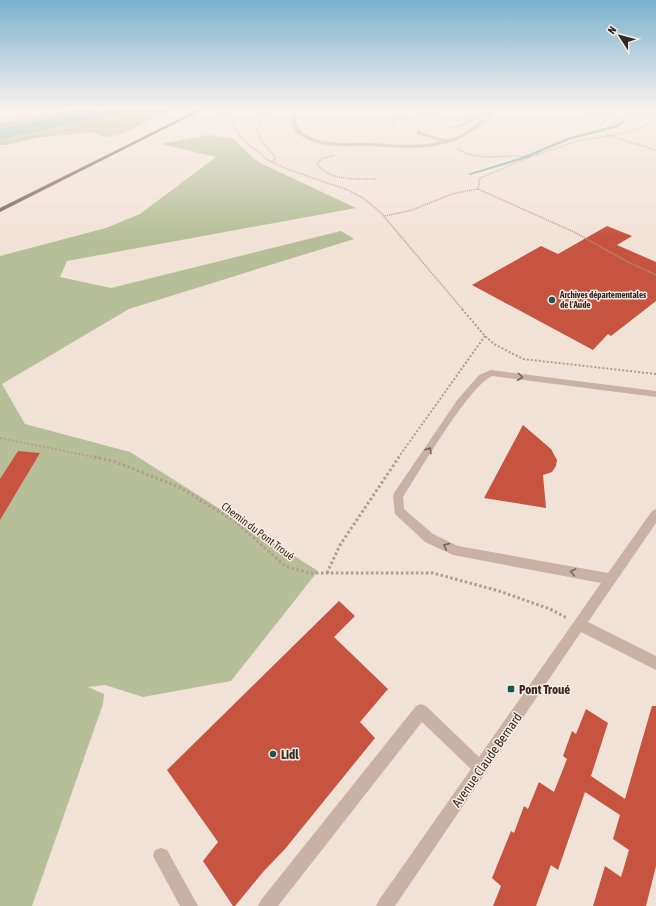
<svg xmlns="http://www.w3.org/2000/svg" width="656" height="906" font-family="'Asap Condensed',sans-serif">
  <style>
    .green { fill: #b6bf98 }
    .water { fill: #76aeab }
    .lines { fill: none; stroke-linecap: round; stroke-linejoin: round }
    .stream { fill: #76aeab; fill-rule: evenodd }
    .building { fill: #c65440 }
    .path-far2 { stroke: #b49b8e; stroke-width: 1.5; stroke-dasharray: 1 1; stroke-linecap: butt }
    .path-far1 { stroke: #b49b8e; stroke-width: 2; stroke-dasharray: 2 2; stroke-linecap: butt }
    .path { stroke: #b49b8e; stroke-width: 3; stroke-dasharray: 2.5 2.5; stroke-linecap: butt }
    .minor { fill: #c9b1a4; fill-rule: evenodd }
    .major { fill: #765e56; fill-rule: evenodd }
    .oneway { stroke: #77665e }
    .poi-dot { fill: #1b5553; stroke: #f9ede3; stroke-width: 1.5 }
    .labels { text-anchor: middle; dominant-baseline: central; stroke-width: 3; stroke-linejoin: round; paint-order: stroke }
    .far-poi-label { font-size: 9px; font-weight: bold; fill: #342925; stroke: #f9ede3; text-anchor: start }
    .street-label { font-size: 11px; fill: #342925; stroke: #f9ede3 }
    .near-poi-label { font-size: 13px; font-weight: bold; fill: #342925; stroke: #f9ede3; text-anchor: start }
    .near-street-label { font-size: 13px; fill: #342925; stroke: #f9ede3 }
  </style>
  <rect width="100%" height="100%" fill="#f1e2d7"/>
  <!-- green -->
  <path class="green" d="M 71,109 L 101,109 L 0,128 L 0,123 Z
    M 142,109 L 173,109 L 119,135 L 105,137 L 92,132 L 36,138 L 8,145 L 0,145 L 0,141 L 2,139 C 48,127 96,122 142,109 Z
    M 208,135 L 232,138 L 258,162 L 356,208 L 67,261 L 60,277 L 111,288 L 341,231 L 354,239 L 129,309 L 2,384 L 25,424 L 130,452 L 318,571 L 231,681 L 143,697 L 105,685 L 88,687 L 104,694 L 103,704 L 32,906 L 0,906 L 0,256 L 106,228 L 140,214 L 216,157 L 161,144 Z"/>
  <!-- water -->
  <path class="water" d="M 101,109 L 142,109 L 114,116 L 23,134 L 0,140 L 0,128 Z"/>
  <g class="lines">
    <!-- stream -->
    <path class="stream" d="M 626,119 L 628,119 L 618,127 L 569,140 L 524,159 L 470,175 L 468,174 L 522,157 L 567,138 L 616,125 Z"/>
  </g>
  <!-- building -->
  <path class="building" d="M 607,226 L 632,236 L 617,245 L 656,262 L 656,301 L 611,336 L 608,334 L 593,350 L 472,285 L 541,246 L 558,254 Z
    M 523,425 L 551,449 L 557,460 L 556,466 L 552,472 L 543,475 L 546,508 L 484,498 Z
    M 18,451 L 40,453 L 0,520 L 0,479 Z
    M 339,601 L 355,616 L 334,637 L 388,689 L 360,722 L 375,738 L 285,849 L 263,872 L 235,906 L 233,906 L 203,861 L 218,842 L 167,770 Z
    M 652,706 L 656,706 L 656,866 L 646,906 L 593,906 L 605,866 L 621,877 L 629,850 L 613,839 L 620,815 L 585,792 L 558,870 L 551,865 L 536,906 L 493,906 L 501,886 L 492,878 L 511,831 L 514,833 L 524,806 L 528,809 L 539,782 L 554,792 L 567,759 L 563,756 L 572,731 L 576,734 L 586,709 L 608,723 L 591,776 L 625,799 Z"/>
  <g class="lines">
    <!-- path-far2 -->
    <path class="path-far2" d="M 218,109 L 228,116 L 238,134 L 244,141 L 268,160 L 287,169 L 348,190 L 363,198 L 381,213 L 463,310
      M 266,109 L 257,130 L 261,141 L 275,157 L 273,163
      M 415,109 L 442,125
      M 567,109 L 575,110
      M 575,109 L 610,116 L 599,127 L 606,131 L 609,136 L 656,150
      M 0,143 L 109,123 L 156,109
      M 458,149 L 468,154 L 485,157 L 518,156 L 528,158 L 577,141 L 620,134 L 650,124
      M 334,155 L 322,159 L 317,163 C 326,181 359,179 376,179
      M 528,158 L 480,178 L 478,189 L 574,232 L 628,262 L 656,275
      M 385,216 L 412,210 L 452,194 L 478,189"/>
    <!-- path-far1 -->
    <path class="path-far1" d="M 462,309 L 485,336 L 494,344 L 523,359 L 656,374
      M 0,438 L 99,458
      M 398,458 L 485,336"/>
    <!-- path -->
    <path class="path" d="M 94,457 L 113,461 L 179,487 L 236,522 L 285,566 L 309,573 L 433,573 L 499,591 L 550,609 L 567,618
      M 327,573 L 340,545 L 399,457"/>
    <!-- minor -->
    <path class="minor" d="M 293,109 L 297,109 C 295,117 295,126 302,132 C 320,147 352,142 374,143 C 397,145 419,147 442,141 L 417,134 L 417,130 L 419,129 L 421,132 C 429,134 438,139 446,139 C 460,141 484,118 494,109 L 498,109 C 485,123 469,136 451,142 C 424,151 398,147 370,146 C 348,146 317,149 298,134 C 290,128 290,118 293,109 Z
      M 487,109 L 492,109 C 484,116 458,132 449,127 L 457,126 Z
      M 614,109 L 623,109 L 656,114 L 656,116 Z
      M 405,115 L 409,116 L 392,123 L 388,122 Z
      M 491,370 L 656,391 L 656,397 L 492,376 C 468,387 420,471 403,497 L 404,509 L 433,534 L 458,546 L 608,573 L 652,511 L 656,509 L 656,523 L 588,622 L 656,656 L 656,670 L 581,632 L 395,906 L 376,906 L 379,900 L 471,769 L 422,722 L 278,906 L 258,906 L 261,900 L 416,706 L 421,704 L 426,706 L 479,757 L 601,583 L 453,555 L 425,542 L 395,514 L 393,496 L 394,493 L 458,399 L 479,375 Z
      M 161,848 L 167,850 L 198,906 L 180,906 L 153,856 L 155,850 Z"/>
    <!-- major -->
    <path class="major" d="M 199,109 L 204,109 L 0,212 L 0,208 Z"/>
  </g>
  <!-- one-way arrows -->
  <defs><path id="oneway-chevron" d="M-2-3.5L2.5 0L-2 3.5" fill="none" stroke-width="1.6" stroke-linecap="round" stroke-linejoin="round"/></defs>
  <g class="oneway">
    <use href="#oneway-chevron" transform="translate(520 377) rotate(7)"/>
    <use href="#oneway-chevron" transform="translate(429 450) rotate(-57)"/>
    <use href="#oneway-chevron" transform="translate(446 546) rotate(-156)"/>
    <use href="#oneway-chevron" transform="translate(573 572) rotate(-169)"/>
  </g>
  <!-- sky -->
  <linearGradient id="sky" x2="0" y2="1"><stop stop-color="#7ab2d0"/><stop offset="0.46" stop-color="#f9f2ed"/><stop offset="1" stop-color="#f9f2ed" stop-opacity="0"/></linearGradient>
  <rect width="656" height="236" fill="url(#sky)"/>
  <!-- markers -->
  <g class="poi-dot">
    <circle cx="552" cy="300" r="4"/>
    <rect x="507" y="685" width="8" height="8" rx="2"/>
    <circle cx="273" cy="754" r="4"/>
  </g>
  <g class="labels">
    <!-- far-poi labels -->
    <g class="far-poi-label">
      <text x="560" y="295">Archives départementales<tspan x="560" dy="10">de l'Aude</tspan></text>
    </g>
    <!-- street labels -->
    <g class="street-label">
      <text transform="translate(258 531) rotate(37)">Chemin du Pont Troué</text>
    </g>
    <!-- near-poi labels -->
    <g class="near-poi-label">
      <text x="519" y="689">Pont Troué</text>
      <text x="281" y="754">Lidl</text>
    </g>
    <!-- near-street labels -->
    <g class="near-street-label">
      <text transform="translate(487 760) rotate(-55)">Avenue Claude Bernard</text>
    </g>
  </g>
  <!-- north arrow -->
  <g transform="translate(620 36) rotate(306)" stroke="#f9ede3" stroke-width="3" paint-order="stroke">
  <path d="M0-3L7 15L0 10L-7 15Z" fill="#342925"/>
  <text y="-6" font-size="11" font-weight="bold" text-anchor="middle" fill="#342925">N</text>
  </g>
</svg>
